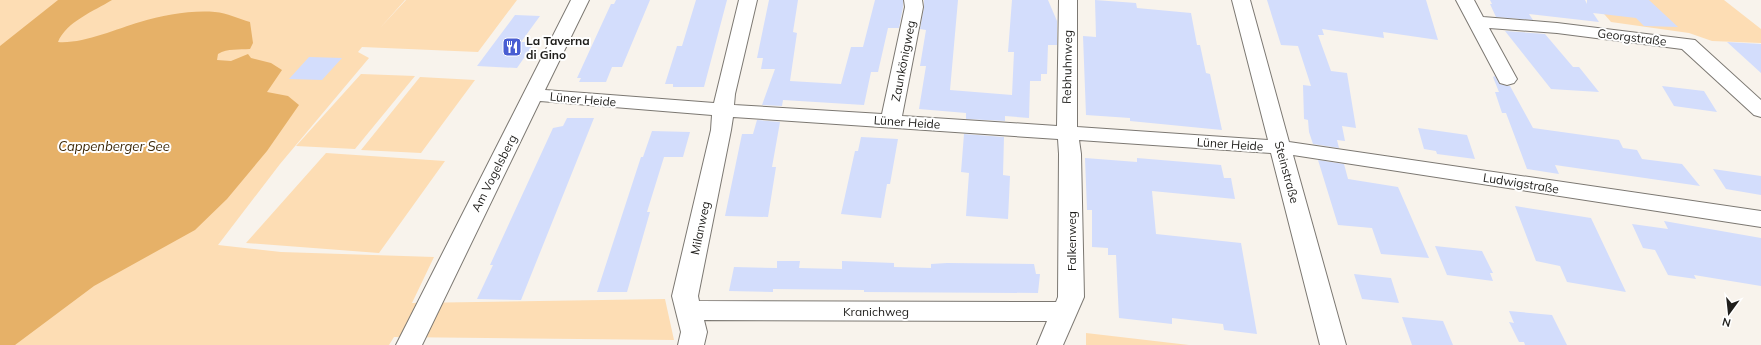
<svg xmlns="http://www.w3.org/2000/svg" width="1761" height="345" font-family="Mulish,sans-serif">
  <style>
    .green { fill: #fdddb4 }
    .water { fill: #e6b168 }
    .building { fill: #d3ddfc }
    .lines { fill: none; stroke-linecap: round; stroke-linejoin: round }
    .street-casing { stroke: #7c7872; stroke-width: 2 }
    .street { fill: #fff; fill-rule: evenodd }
    .labels { text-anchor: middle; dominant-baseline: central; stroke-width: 4; stroke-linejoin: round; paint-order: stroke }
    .street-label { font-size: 12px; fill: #1f1e1b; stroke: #fff }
    .poi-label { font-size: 12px; font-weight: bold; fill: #1f1e1b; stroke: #fff; text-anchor: start }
    .water-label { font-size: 13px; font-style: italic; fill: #3e2908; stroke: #fff }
  </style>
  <rect width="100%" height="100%" fill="#f8f3ec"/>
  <!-- green -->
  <path class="green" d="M 0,0 L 405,0 L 380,28 L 406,0 L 517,0 L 478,52 L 362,47 L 358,52 L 369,58 L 280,164 L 218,245 L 281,252 L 434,257 L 412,303 L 665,299 L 674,340 L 394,337 L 389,345 L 0,345 Z
    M 1592,0 L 1724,0 L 1761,29 L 1761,43 L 1712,41 L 1689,33 L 1611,22 Z
    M 361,74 L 415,76 L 355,149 L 296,146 Z
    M 420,77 L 475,80 L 421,153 L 361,150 Z
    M 326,153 L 445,161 L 379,253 L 246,243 Z
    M 1086,333 L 1189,345 L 1086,345 Z"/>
  <!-- water -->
  <path class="water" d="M 58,0 L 112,0 C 94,11 66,22 58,42 C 83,44 116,29 140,22 C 164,15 191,10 215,12 C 227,13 239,19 250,22 L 253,43 L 250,49 C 239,50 228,48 218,54 L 217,60 L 231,61 L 248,54 L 251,58 L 271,63 L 282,70 L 267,92 L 288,96 L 299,105 L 267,151 L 227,199 L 195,230 L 94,286 L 15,345 L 0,345 L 0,46 Z"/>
  <!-- building -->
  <path class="building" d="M 616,0 L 650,0 L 622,67 L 612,67 L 606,82 L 579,82 L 581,78 L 577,78 L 611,4 L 614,4 Z
    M 696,0 L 727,0 L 704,87 L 673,87 L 673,84 L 665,84 L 677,46 L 682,46 Z
    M 769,0 L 798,0 L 793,32 L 797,33 L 790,81 L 841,84 L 851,47 L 863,47 L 875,0 L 903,0 L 903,7 L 899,28 L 888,28 L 878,72 L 871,72 L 864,105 L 783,100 L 782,106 L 762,105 L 775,69 L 761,69 L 763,58 L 757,58 Z
    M 924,0 L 958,0 L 950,90 L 1012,95 L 1014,52 L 1008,52 L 1012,0 L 1048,0 L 1057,21 L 1057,45 L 1048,45 L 1047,74 L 1041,74 L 1041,81 L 1030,81 L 1029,118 L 1005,116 L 1005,121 L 966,119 L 966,113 L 919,109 L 926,66 L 920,66 L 926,30 L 920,29 L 924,7 Z
    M 1095,0 L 1136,3 L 1137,8 L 1191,13 L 1197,45 L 1200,45 L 1206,73 L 1210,74 L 1222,130 L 1130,121 L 1130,118 L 1086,115 L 1083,36 L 1096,37 Z
    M 1267,0 L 1426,0 L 1438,40 L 1383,32 L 1384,38 L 1322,29 L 1324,35 L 1318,35 L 1331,71 L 1347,73 L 1356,128 L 1342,126 L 1345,141 L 1337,140 L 1339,148 L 1313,144 L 1309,132 L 1308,120 L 1304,119 L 1303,85 L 1311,86 L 1298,46 L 1281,45 Z
    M 1490,0 L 1585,0 L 1587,4 L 1587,0 L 1649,0 L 1678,27 L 1644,26 L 1636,18 L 1593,13 L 1599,22 L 1529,14 L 1533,20 L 1496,17 L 1490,4 L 1492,4 Z
    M 515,15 L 540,16 L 521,42 L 535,42 L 517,68 L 477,66 Z
    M 1505,31 L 1545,34 L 1573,67 L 1579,67 L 1599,92 L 1551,89 Z
    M 1727,42 L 1761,44 L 1761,73 Z
    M 309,57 L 342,58 L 322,80 L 289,79 Z
    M 1495,76 L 1500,84 L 1507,86 L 1510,86 L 1533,128 L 1619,140 L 1623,148 L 1637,150 L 1642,159 L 1682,164 L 1700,186 L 1555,165 L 1559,174 L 1527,169 L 1506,113 L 1502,113 L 1495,92 L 1499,92 L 1493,77 Z
    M 1662,86 L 1704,91 L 1717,112 L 1674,106 Z
    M 567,118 L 594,118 L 521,300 L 477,299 L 493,265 L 490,265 L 553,128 L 563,126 Z
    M 757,120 L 780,122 L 772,167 L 776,167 L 768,217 L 725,216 L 742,134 L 753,134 Z
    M 1418,128 L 1467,135 L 1475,159 L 1437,154 L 1436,151 L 1424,149 Z
    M 652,131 L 690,132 L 683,157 L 664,157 L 647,212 L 650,212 L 627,292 L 597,292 L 641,157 L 643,157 Z
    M 964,134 L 1004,137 L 1003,175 L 1010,176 L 1008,219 L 966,216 L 969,173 L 961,172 Z
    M 861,137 L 898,139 L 890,184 L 887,184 L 881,218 L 841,214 L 855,151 L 858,151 Z
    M 1085,158 L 1137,162 L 1137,158 L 1221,165 L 1224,178 L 1231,178 L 1235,199 L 1152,191 L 1156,234 L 1241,243 L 1257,334 L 1224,330 L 1223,324 L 1172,318 L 1172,324 L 1119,318 L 1116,255 L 1108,255 L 1108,248 L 1092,247 L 1092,210 L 1087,210 Z
    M 1318,160 L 1344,164 L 1348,179 L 1398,187 L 1429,258 L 1381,254 L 1372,228 L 1338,225 Z
    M 1713,169 L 1761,176 L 1761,195 L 1726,189 Z
    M 1515,206 L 1591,218 L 1626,292 L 1567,282 L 1560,266 L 1536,261 Z
    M 1664,221 L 1761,238 L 1761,286 L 1694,275 L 1696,279 L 1668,275 L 1655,250 L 1643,248 L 1632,224 L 1668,229 Z
    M 1435,246 L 1482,251 L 1493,273 L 1490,273 L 1493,281 L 1447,275 Z
    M 777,261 L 800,261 L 799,268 L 842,269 L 842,261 L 894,263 L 894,267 L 931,268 L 931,264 L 947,263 L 1034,264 L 1036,274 L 1040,274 L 1038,293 L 864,292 L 864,290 L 773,289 L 773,292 L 729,291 L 734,267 L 777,268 Z
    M 1354,274 L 1391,278 L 1399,303 L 1362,299 Z
    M 1509,311 L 1552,315 L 1567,345 L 1525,345 L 1524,342 L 1519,342 L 1509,322 L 1514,323 Z
    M 1402,317 L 1443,321 L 1453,345 L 1412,345 Z"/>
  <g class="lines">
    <!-- street casing -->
    <g class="street-casing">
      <path id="street" d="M 571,0 L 589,0 L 545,90 L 714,103 L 739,0 L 757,0 L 735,94 L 734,105 L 882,114 L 905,7 L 904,0 L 922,0 L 923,7 L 902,116 L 1057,126 L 1059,0 L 1077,0 L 1077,127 L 1268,140 L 1232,0 L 1250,0 L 1289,142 L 1761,211 L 1761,227 L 1293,155 L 1346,345 L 1320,345 L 1271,153 L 1079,140 L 1081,154 L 1084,297 L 1063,345 L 1037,345 L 1047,321 L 704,320 L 707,332 L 704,345 L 678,345 L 681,332 L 672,296 L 711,130 L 712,115 L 540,101 L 422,345 L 396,345 ZM 733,117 L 1058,139 L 1059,154 L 1058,297 L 1056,302 L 699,301 L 698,296 L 731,130 Z
        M 1456,0 L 1474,0 L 1483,17 L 1557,23 L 1695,40 L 1761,100 L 1761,117 L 1754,115 L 1682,49 L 1557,33 L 1489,28 L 1517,79 L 1514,83 L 1507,85 L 1500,83 Z"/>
    </g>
    <!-- street -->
    <use href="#street" class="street"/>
  </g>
  <!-- icons -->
  <defs>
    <g id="restaurant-square" transform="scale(1)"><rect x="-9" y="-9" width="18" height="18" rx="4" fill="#485dd2" stroke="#fff"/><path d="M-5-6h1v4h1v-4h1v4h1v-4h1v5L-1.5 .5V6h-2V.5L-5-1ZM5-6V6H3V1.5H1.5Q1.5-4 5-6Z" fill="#fff"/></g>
  </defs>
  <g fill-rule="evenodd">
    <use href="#restaurant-square" x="512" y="47"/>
  </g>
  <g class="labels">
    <!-- street labels -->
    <g class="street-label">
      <text transform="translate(1632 37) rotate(7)">Georgstraße</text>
      <text transform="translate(903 61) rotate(-79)">Zaunkönigweg</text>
      <text transform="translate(1067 67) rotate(-89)">Rebhuhnweg</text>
      <text transform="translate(583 99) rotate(5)">Lüner Heide</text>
      <text transform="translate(907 122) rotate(4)">Lüner Heide</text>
      <text transform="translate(1230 144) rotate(4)">Lüner Heide</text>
      <text transform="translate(1287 172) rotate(75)">Steinstraße</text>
      <text transform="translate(494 173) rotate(-63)">Am Vogelsberg</text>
      <text transform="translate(1521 183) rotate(9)">Ludwigstraße</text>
      <text transform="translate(700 228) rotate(-78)">Milanweg</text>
      <text transform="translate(1071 241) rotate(-90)">Falkenweg</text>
      <text x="876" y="311">Kranichweg</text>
    </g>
    <!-- poi labels -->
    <g class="poi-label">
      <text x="526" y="40">La Taverna<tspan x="526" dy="14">di Gino</tspan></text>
    </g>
    <!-- water labels -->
    <g class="water-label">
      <text x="114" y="146">Cappenberger See</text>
    </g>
  </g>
  <!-- north arrow -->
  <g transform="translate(1729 313) rotate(195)" stroke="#ffffff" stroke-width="3" paint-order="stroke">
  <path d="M0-3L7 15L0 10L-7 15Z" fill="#1f1e1b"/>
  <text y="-6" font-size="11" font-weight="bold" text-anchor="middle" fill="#1f1e1b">N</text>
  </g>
</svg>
